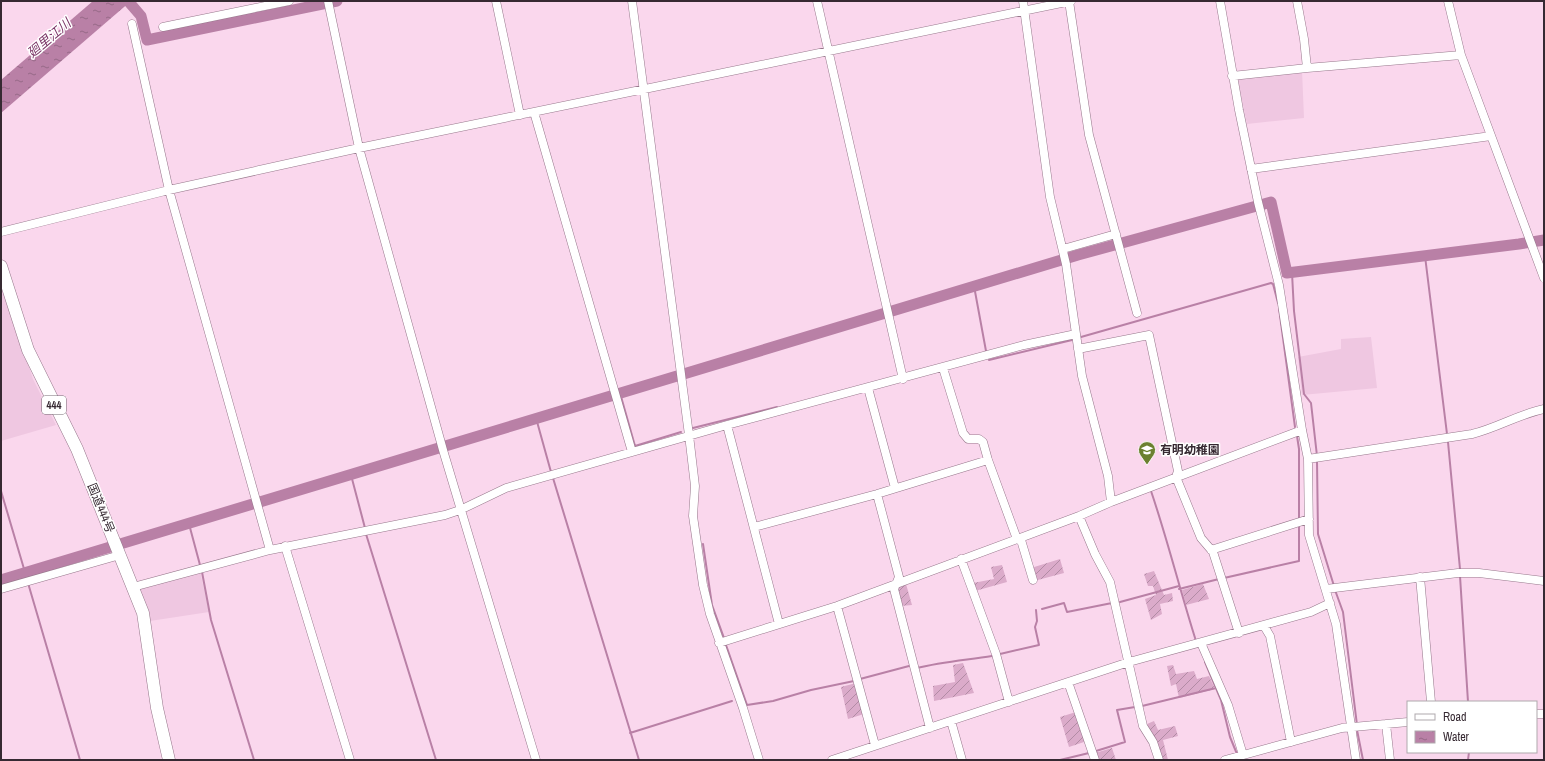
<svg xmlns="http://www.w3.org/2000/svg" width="1545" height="761" font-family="'Archivo Narrow','Noto Sans JP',sans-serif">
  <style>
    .built { fill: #efc7e1 }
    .garden { fill: url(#garden-furrows) }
    .water { fill: url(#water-ripples) }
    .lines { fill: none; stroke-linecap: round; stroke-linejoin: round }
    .stream { stroke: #b980a6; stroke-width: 2 }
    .river { stroke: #b980a6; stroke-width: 11 }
    .minor-casing { stroke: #97788c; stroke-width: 9 }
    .highway-casing { stroke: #97788c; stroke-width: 13 }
    .minor { stroke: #fff; stroke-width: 8 }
    .highway { stroke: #fff; stroke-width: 12 }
    .labels { text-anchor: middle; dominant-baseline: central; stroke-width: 3; stroke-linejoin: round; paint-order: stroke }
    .shield { fill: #fff; stroke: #726970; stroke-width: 1 }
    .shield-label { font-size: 11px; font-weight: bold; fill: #362932 }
    .poi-label { font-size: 12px; font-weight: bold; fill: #362932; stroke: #fff; text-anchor: start }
    .street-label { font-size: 12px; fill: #362932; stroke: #fff }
    .water-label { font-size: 13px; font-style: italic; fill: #7a3466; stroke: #fff }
  </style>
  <defs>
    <pattern id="garden-furrows" width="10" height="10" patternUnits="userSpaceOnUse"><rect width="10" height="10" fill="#dbabca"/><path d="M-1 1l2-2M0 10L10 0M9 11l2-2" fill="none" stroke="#b28ba5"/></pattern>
    <pattern id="water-ripples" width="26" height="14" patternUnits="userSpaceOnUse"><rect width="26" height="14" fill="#b980a6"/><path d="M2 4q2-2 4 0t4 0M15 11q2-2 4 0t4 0" fill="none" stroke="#976988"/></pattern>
  </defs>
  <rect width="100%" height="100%" fill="#fad7ed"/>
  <!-- built -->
  <path class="built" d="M 1302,70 L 1304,118 L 1247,124 L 1237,77 Z
    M 1,281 L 33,379 L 56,425 L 1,441 Z
    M 1371,337 L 1377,388 L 1302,395 L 1298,357 L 1341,349 L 1341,339 Z
    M 200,571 L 209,612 L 150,621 L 148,609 L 139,588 Z"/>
  <!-- garden -->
  <path class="garden" d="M 1060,559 L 1064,573 L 1034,581 L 1031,568 Z
    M 1002,565 L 1007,582 L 975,591 L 973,583 L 994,579 L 991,567 Z
    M 1154,571 L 1164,595 L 1172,593 L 1173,601 L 1160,604 L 1162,614 L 1151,620 L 1145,599 L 1156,595 L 1153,586 L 1148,586 L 1144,574 Z
    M 906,584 L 912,605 L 901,606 L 897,588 Z
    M 1203,584 L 1209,599 L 1186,605 L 1182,590 Z
    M 963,663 L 974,693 L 934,701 L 933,686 L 955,682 L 953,665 Z
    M 1173,665 L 1176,674 L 1194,671 L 1197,679 L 1209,676 L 1215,689 L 1179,698 L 1176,684 L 1171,686 L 1167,666 Z
    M 856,683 L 864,714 L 848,719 L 841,687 Z
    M 1076,712 L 1087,741 L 1069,747 L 1060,717 Z
    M 1154,721 L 1158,730 L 1175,726 L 1178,736 L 1163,740 L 1168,760 L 1162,760 L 1157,742 L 1147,724 Z
    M 1112,748 L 1116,760 L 1098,760 L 1095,753 Z"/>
  <!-- water -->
  <path class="water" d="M 93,1 L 131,1 L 1,113 L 1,80 Z"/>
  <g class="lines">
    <!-- stream -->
    <path class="stream" d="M 1425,256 L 1447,434
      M 1292,273 L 1294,311 L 1304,394 L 1311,403 L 1317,456
      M 1283,276 L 1287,273
      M 974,286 L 986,351 L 985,352
      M 1279,308 L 1295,427
      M 1081,337 L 1271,283 L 1273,284 L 1278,303
      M 989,360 L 1072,340
      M 620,393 L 635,446 L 681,432
      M 536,418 L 551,472
      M 693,428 L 777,407
      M 1297,436 L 1299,449 L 1299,519
      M 1448,442 L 1460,569
      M 1317,461 L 1318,534 L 1334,586
      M 351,475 L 365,528
      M 553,478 L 639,760
      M 1,491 L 27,579
      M 1151,491 C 1168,541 1180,591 1196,641
      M 189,524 L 200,565
      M 366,534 L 436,760
      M 703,544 L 712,605 L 724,638
      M 202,572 L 211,620 L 254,760
      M 1460,576 L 1468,702
      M 1224,578 L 1299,561 L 1299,525
      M 28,583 L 80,760
      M 1179,589 L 1219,579
      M 1335,590 L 1343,612 L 1357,725
      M 1120,602 L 1179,586
      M 1042,609 L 1064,603 L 1067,612 L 1112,603
      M 726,645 L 747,705 L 773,701 L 811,690 L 854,681
      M 1000,654 L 1039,645 L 1035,627 L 1037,621 L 1036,610
      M 1205,662 L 1221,700 L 1230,737 L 1237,754
      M 917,668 C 942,662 967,660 992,656
      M 860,679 L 909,666
      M 1142,706 L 1216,688
      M 1357,730 L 1363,760
      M 630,733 L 732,701
      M 1096,751 L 1125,742 L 1117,710 L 1135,707
      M 1060,760 L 1089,753
      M 1468,760 L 1469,752"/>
    <!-- river -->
    <path class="river" d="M 128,1 L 141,16 L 147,40 L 337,1
      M 1,580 L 1078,255 L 1271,202 L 1287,273 L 1519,244 L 1544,240"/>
    <!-- minor casing -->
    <g class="minor-casing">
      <path id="minor" d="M 328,1 L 359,148 L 443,450 L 536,760
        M 496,1 L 520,115
        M 632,1 L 689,435 L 695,486 L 693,516 L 703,585 L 710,614 L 743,708 L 759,760
        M 817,1 L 903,379
        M 1023,1 L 1050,197 L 1066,264 L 1082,376 L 1108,476 L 1111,502
        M 1069,1 L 1089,135 L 1137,313
        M 1220,1 L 1239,110 L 1258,202 L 1279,285 L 1302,430 L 1308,459 L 1309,535 L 1336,624 L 1356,760
        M 1297,1 L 1304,39 L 1307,68
        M 1448,1 L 1461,55 L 1544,278
        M 132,24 L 169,190 L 270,550
        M 163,27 L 289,1
        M 1232,76 L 1307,68 L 1461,55
        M 534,112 L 632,452
        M 1251,169 L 1491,136
        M 1,232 L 169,190 L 359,148 L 1071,1
        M 1063,249 L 1116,234
        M 1078,349 L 1149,335 L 1178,471 L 1176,477 L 1201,538 L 1213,552 L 1239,633
        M 943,368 L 963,433 L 968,439 L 979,439 L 983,442 L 988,460 L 1017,539 L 1021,540 L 1033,580
        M 868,388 L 895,488
        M 727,425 L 779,624
        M 1308,459 L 1472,434 C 1497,428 1519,414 1544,409
        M 877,494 L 899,577 L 894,589 L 930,728
        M 1079,516 L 1095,554 L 1110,582 L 1143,726 L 1153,742 L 1159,760
        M 754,527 L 877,494 L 988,460
        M 285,546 L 350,760
        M 1211,550 L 1309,519
        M 961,559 L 996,654 L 1009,702
        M 1420,577 L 1431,702
        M 133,587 L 270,550 L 445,515 L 460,510 L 506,488 L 727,425 L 1024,345 L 1076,334
        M 1,589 L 120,555
        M 1326,589 L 1458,573 L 1479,573 L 1544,581
        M 837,606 L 875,745
        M 1264,626 L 1270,636 L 1291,742
        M 719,643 L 837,606 L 1079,516 L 1111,502 L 1302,430
        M 1201,643 L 1228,705 L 1243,755
        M 1068,682 L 1095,760
        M 1536,714 L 1544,714
        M 951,721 L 962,760
        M 1386,724 L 1390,760
        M 832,760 L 1129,662 L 1311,612 L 1330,603
        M 1225,760 L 1342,728 L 1408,722"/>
    </g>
    <!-- highway casing -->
    <g class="highway-casing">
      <path id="highway" d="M 1,266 L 28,350 L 77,449 L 143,613 L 157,708 L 169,760"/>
    </g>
    <!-- minor -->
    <use href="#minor" class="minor"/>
    <!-- highway -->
    <use href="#highway" class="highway"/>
  </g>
  <!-- icons -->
  <defs>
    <g id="school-pin" transform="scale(0.9)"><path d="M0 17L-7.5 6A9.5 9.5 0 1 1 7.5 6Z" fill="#6b8030" stroke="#fff"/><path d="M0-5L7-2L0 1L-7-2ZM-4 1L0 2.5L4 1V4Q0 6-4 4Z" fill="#fff"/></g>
  </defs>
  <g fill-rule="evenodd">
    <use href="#school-pin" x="1147" y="450"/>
  </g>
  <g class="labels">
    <!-- shield labels -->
    <rect class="shield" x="42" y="396" width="24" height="18" rx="3"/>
    <g class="shield-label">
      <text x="54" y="405">444</text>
    </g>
    <!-- poi labels -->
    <g class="poi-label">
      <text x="1160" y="450">有明幼稚園</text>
    </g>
    <!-- street labels -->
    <g class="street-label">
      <text transform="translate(101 508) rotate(68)">国道444号</text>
    </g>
    <!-- water labels -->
    <g class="water-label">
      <text transform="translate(49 38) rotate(-40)">廻里江川</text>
    </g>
  </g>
  <!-- border -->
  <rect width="1545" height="761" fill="none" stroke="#362932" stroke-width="4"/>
  <!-- legend -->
  <rect x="1407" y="701" width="130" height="52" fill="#ffffff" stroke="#afa9ad"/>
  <rect x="1415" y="714" width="20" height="6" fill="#ffffff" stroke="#afa9ad"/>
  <text x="1443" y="721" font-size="12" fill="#362932">Road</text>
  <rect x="1415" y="731" width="20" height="12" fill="url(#water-ripples)" stroke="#afa9ad"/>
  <text x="1443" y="741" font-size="12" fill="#362932">Water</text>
</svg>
